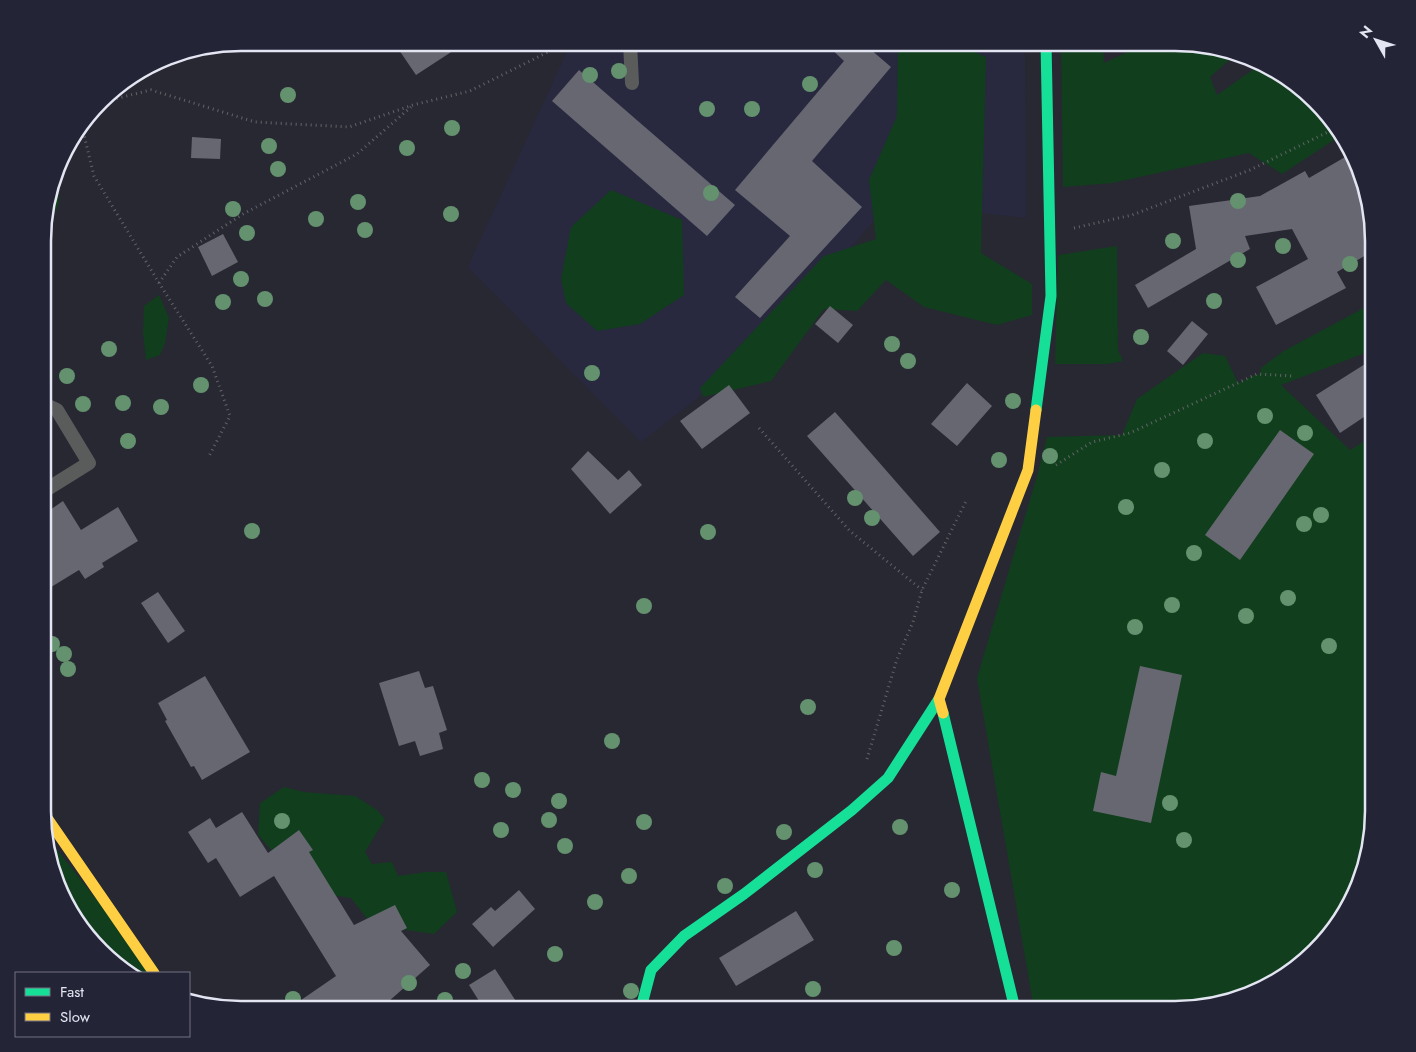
<svg xmlns="http://www.w3.org/2000/svg" width="1416" height="1052" font-family="Jost,sans-serif">
  <style>
    .built { fill: #28293f }
    .green { fill: #113e1d }
    .building { fill: #666770 }
    .lines { fill: none; stroke-linecap: round; stroke-linejoin: round }
    .path { stroke: #636467; stroke-width: 3; stroke-dasharray: 1 4; stroke-linecap: butt }
    .lane { stroke: #5a5c5c; stroke-width: 14 }
    .fast { stroke: #16e098; stroke-width: 11 }
    .slow { stroke: #ffcf43; stroke-width: 11 }
    .tree { fill: #64926f }
    .rim { fill: none; stroke: #e4e5f2; stroke-width: 2.5 }
  </style>
  <rect width="100%" height="100%" fill="#282833"/>
  <!-- built -->
  <path class="built" d="M 571,43 L 1025,43 L 1026,218 L 889,203 L 769,342 L 641,442 L 468,267 Z"/>
  <!-- green -->
  <path class="green" d="M 909,43 L 954,43 L 986,57 L 981,253 L 1032,284 L 1032,315 L 997,325 L 924,307 L 886,280 L 857,311 L 824,309 L 771,381 L 703,397 L 700,388 L 824,256 L 876,239 L 869,180 L 897,116 L 898,44 Z
    M 1061,43 L 1103,43 L 1104,63 L 1146,43 L 1188,43 L 1236,54 L 1210,77 L 1217,95 L 1261,64 L 1306,92 L 1340,136 L 1282,174 L 1249,153 L 1112,183 L 1063,187 Z
    M 56,181 L 58,182 L 59,203 L 48,229 L 44,231 L 44,215 Z
    M 611,190 L 682,220 L 684,295 L 640,324 L 597,331 L 566,303 L 561,279 L 571,227 Z
    M 1117,246 L 1118,350 L 1123,361 L 1107,364 L 1055,364 L 1058,255 Z
    M 159,295 L 169,318 L 165,343 L 160,355 L 146,360 L 143,332 L 144,306 Z
    M 1373,303 L 1373,350 L 1281,385 L 1350,450 L 1373,436 L 1373,824 L 1358,887 L 1324,942 L 1262,989 L 1175,1009 L 1034,1009 L 977,678 L 1037,476 L 1047,437 L 1122,435 L 1137,399 L 1203,353 L 1225,356 L 1238,383 L 1257,374 L 1260,375 L 1261,368 L 1282,352 Z
    M 284,787 L 304,792 L 355,796 L 377,810 L 385,819 L 365,852 L 372,864 L 392,862 L 398,876 L 426,872 L 446,872 L 457,912 L 434,934 L 372,925 L 351,898 L 324,894 L 290,871 L 258,835 L 260,803 Z
    M 46,836 L 155,973 L 131,973 L 110,960 L 63,899 Z"/>
  <!-- building -->
  <path class="building" d="M 411,43 L 465,43 L 416,75 L 399,50 Z
    M 825,43 L 863,43 L 891,67 L 812,161 L 862,207 L 760,318 L 735,297 L 790,236 L 735,190 L 844,61 Z
    M 579,70 L 735,205 L 707,236 L 552,101 Z
    M 192,137 L 221,139 L 220,159 L 191,158 Z
    M 1352,153 L 1374,241 L 1373,251 L 1337,272 L 1346,288 L 1276,325 L 1256,287 L 1308,259 L 1292,229 L 1245,236 L 1250,249 L 1148,308 L 1135,285 L 1196,249 L 1189,206 L 1260,196 L 1305,171 L 1309,178 Z
    M 223,234 L 238,262 L 212,276 L 198,247 Z
    M 830,306 L 853,325 L 838,343 L 815,324 Z
    M 1192,321 L 1208,334 L 1183,365 L 1167,351 Z
    M 1373,359 L 1373,411 L 1340,433 L 1316,395 Z
    M 967,383 L 992,406 L 957,446 L 931,424 Z
    M 729,385 L 750,413 L 702,449 L 680,421 Z
    M 835,412 L 940,532 L 913,556 L 807,436 Z
    M 1280,430 L 1314,454 L 1240,560 L 1205,535 Z
    M 588,451 L 618,480 L 629,470 L 642,485 L 610,514 L 571,469 Z
    M 63,501 L 81,530 L 118,507 L 138,541 L 102,563 L 104,567 L 85,579 L 79,570 L 43,592 L 44,514 Z
    M 158,592 L 185,631 L 168,643 L 141,603 Z
    M 1140,666 L 1182,675 L 1151,823 L 1093,811 L 1101,772 L 1116,776 Z
    M 419,671 L 425,688 L 433,686 L 447,730 L 439,733 L 443,749 L 420,756 L 415,741 L 399,746 L 379,683 Z
    M 205,676 L 250,752 L 202,780 L 194,766 L 191,767 L 165,721 L 167,720 L 158,703 Z
    M 242,812 L 268,853 L 299,830 L 313,850 L 309,852 L 354,925 L 395,905 L 407,928 L 401,931 L 430,965 L 380,1009 L 288,1009 L 336,976 L 274,876 L 240,897 L 216,858 L 208,863 L 188,832 L 210,818 L 216,828 Z
    M 519,890 L 535,909 L 493,947 L 472,924 L 491,907 L 495,911 Z
    M 796,911 L 814,940 L 736,986 L 719,958 Z
    M 495,969 L 521,1009 L 484,1009 L 469,985 Z"/>
  <g class="lines">
    <!-- path -->
    <path class="path" d="M 102,102 L 151,90 L 255,122 L 349,127 L 413,105 L 470,91 L 566,43
      M 82,127 L 94,176 L 159,283 L 212,366 L 230,416 L 208,458
      M 1074,228 L 1132,215 L 1250,170 L 1334,129
      M 159,283 L 177,257 L 243,214 L 357,154 L 411,107
      M 759,428 L 850,531 L 922,590
      M 1056,465 L 1092,442 L 1130,433 L 1257,374 L 1292,376
      M 867,759 L 897,659 L 913,622 L 922,590 L 967,499"/>
    <!-- lane -->
    <path class="lane" d="M 630,43 L 632,83
      M 44,491 L 89,463 L 57,410 L 44,404"/>
    <!-- fast -->
    <path class="fast" d="M 1036,410 L 1051,296 L 1046,43
      M 943,713 L 1015,1009
      M 644,1009 L 642,1004 L 651,970 L 684,936 L 744,894 L 852,810 L 888,778 L 939,699"/>
    <!-- slow -->
    <path class="slow" d="M 943,713 L 939,699 L 1028,470 L 1036,410
      M 43,812 L 154,973"/>
  </g>
  <!-- trees -->
  <g class="tree">
    <circle cx="619" cy="71" r="8"/>
    <circle cx="590" cy="75" r="8"/>
    <circle cx="810" cy="84" r="8"/>
    <circle cx="288" cy="95" r="8"/>
    <circle cx="707" cy="109" r="8"/>
    <circle cx="752" cy="109" r="8"/>
    <circle cx="452" cy="128" r="8"/>
    <circle cx="269" cy="146" r="8"/>
    <circle cx="407" cy="148" r="8"/>
    <circle cx="278" cy="169" r="8"/>
    <circle cx="711" cy="193" r="8"/>
    <circle cx="1238" cy="201" r="8"/>
    <circle cx="358" cy="202" r="8"/>
    <circle cx="233" cy="209" r="8"/>
    <circle cx="451" cy="214" r="8"/>
    <circle cx="316" cy="219" r="8"/>
    <circle cx="365" cy="230" r="8"/>
    <circle cx="247" cy="233" r="8"/>
    <circle cx="1173" cy="241" r="8"/>
    <circle cx="1283" cy="246" r="8"/>
    <circle cx="1238" cy="260" r="8"/>
    <circle cx="1350" cy="264" r="8"/>
    <circle cx="241" cy="279" r="8"/>
    <circle cx="265" cy="299" r="8"/>
    <circle cx="1214" cy="301" r="8"/>
    <circle cx="223" cy="302" r="8"/>
    <circle cx="1141" cy="337" r="8"/>
    <circle cx="892" cy="344" r="8"/>
    <circle cx="109" cy="349" r="8"/>
    <circle cx="908" cy="361" r="8"/>
    <circle cx="592" cy="373" r="8"/>
    <circle cx="67" cy="376" r="8"/>
    <circle cx="201" cy="385" r="8"/>
    <circle cx="1013" cy="401" r="8"/>
    <circle cx="123" cy="403" r="8"/>
    <circle cx="83" cy="404" r="8"/>
    <circle cx="161" cy="407" r="8"/>
    <circle cx="1265" cy="416" r="8"/>
    <circle cx="1305" cy="433" r="8"/>
    <circle cx="128" cy="441" r="8"/>
    <circle cx="1205" cy="441" r="8"/>
    <circle cx="1050" cy="456" r="8"/>
    <circle cx="999" cy="460" r="8"/>
    <circle cx="1162" cy="470" r="8"/>
    <circle cx="855" cy="498" r="8"/>
    <circle cx="1126" cy="507" r="8"/>
    <circle cx="1321" cy="515" r="8"/>
    <circle cx="872" cy="518" r="8"/>
    <circle cx="1304" cy="524" r="8"/>
    <circle cx="252" cy="531" r="8"/>
    <circle cx="708" cy="532" r="8"/>
    <circle cx="1194" cy="553" r="8"/>
    <circle cx="1288" cy="598" r="8"/>
    <circle cx="1172" cy="605" r="8"/>
    <circle cx="644" cy="606" r="8"/>
    <circle cx="1246" cy="616" r="8"/>
    <circle cx="1135" cy="627" r="8"/>
    <circle cx="52" cy="644" r="8"/>
    <circle cx="1329" cy="646" r="8"/>
    <circle cx="64" cy="654" r="8"/>
    <circle cx="68" cy="669" r="8"/>
    <circle cx="808" cy="707" r="8"/>
    <circle cx="612" cy="741" r="8"/>
    <circle cx="482" cy="780" r="8"/>
    <circle cx="513" cy="790" r="8"/>
    <circle cx="559" cy="801" r="8"/>
    <circle cx="1170" cy="803" r="8"/>
    <circle cx="549" cy="820" r="8"/>
    <circle cx="282" cy="821" r="8"/>
    <circle cx="644" cy="822" r="8"/>
    <circle cx="900" cy="827" r="8"/>
    <circle cx="501" cy="830" r="8"/>
    <circle cx="784" cy="832" r="8"/>
    <circle cx="1184" cy="840" r="8"/>
    <circle cx="565" cy="846" r="8"/>
    <circle cx="815" cy="870" r="8"/>
    <circle cx="629" cy="876" r="8"/>
    <circle cx="725" cy="886" r="8"/>
    <circle cx="952" cy="890" r="8"/>
    <circle cx="595" cy="902" r="8"/>
    <circle cx="894" cy="948" r="8"/>
    <circle cx="555" cy="954" r="8"/>
    <circle cx="463" cy="971" r="8"/>
    <circle cx="409" cy="983" r="8"/>
    <circle cx="813" cy="989" r="8"/>
    <circle cx="631" cy="991" r="8"/>
    <circle cx="293" cy="999" r="8"/>
    <circle cx="445" cy="1000" r="8"/>
  </g>
  <!-- crop -->
  <path d="M0 0H1416V1052H0ZM241 51H1175A190 190 0 0 1 1365 241V811A190 190 0 0 1 1175 1001H241A190 190 0 0 1 51 811V241A190 190 0 0 1 241 51Z" fill="#242437" fill-rule="evenodd"/>
  <path class="rim" d="M241 51H1175A190 190 0 0 1 1365 241V811A190 190 0 0 1 1175 1001H241A190 190 0 0 1 51 811V241A190 190 0 0 1 241 51Z"/>
  <!-- legend -->
  <rect x="15" y="972" width="175" height="65" fill="#242437" stroke="#717182"/>
  <rect x="25" y="988" width="25" height="8" fill="#16e098" stroke="#717182"/>
  <text x="60" y="997" font-size="15" fill="#e4e5f2">Fast</text>
  <rect x="25" y="1013" width="25" height="8" fill="#ffcf43" stroke="#717182"/>
  <text x="60" y="1022" font-size="15" fill="#e4e5f2">Slow</text>
  <!-- north arrow -->
  <g transform="translate(1376 40) rotate(309)" stroke="#242437" stroke-width="4" paint-order="stroke">
  <path d="M0-4L9 19L0 12L-9 19Z" fill="#e4e5f2"/>
  <text y="-8" font-size="14" font-weight="bold" text-anchor="middle" fill="#e4e5f2">N</text>
  </g>
</svg>
